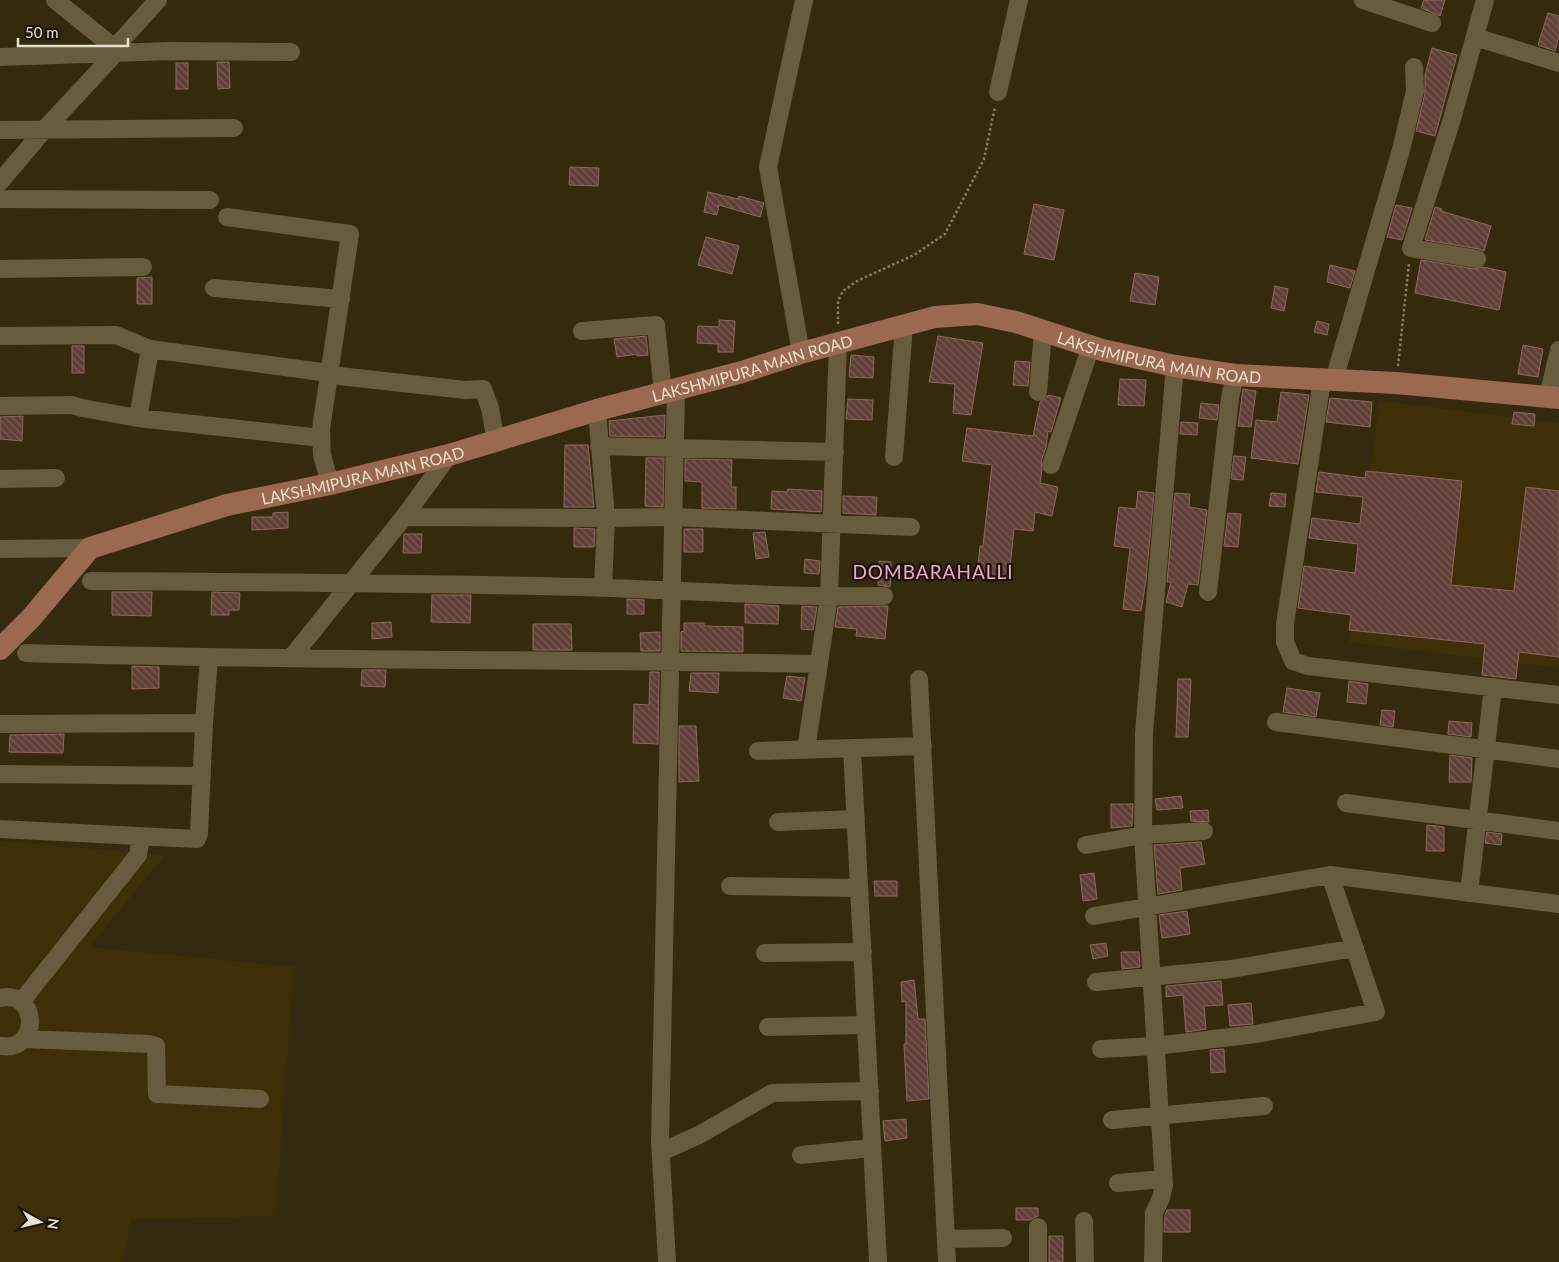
<svg xmlns="http://www.w3.org/2000/svg" width="1559" height="1262" font-family="Lato,sans-serif">
  <style>
    .built { fill: #3e2f09 }
    .building { fill: url(#building-back-hatch); stroke: #8b695f }
    .lines { fill: none; stroke-linecap: round; stroke-linejoin: round }
    .path { stroke: #867d65; stroke-width: 2.5; stroke-dasharray: 2.5 2.5; stroke-linecap: butt }
    .minor { stroke: #685b3e; stroke-width: 18 }
    .major { stroke: #9b694f; stroke-width: 22 }
    .labels { text-anchor: middle; dominant-baseline: central; stroke-width: 4.5; stroke-linejoin: round; paint-order: stroke }
    .street-label { font-size: 16px; fill: #e8e1d0; stroke: #191308 }
    .quarter-label { font-size: 19px; letter-spacing: 1px; fill: #eea7d3; stroke: #191308 }
  </style>
  <defs>
    <pattern id="building-back-hatch" width="6" height="6" patternUnits="userSpaceOnUse" patternTransform="scale(1.25)"><rect width="6" height="6" fill="#5f4037"/><path d="M-1 5l2 2M0 0l6 6M5-1l2 2" fill="none" stroke="#765b53"/></pattern>
  </defs>
  <rect width="100%" height="100%" fill="#362a0e"/>
  <!-- built -->
  <path class="built" d="M 1379,401 L 1559,423 L 1559,668 L 1349,642 Z
    M 0,841 L 165,855 L 89,947 L 294,967 L 276,1216 L 131,1219 L 124,1262 L 0,1262 Z"/>
  <!-- building -->
  <path class="building" d="M 1424,0 L 1445,0 L 1440,16 L 1421,8 Z
    M 1548,13 L 1559,16 L 1559,37 L 1555,51 L 1538,45 Z
    M 1432,48 L 1457,55 L 1435,136 L 1416,131 L 1425,93 L 1425,75 Z
    M 217,62 L 229,62 L 230,88 L 218,89 Z
    M 176,63 L 188,63 L 188,89 L 176,89 Z
    M 570,167 L 599,168 L 598,186 L 569,185 Z
    M 708,192 L 738,199 L 739,196 L 764,203 L 760,217 L 719,205 L 717,215 L 704,212 Z
    M 1034,204 L 1064,210 L 1054,260 L 1024,254 Z
    M 1396,205 L 1412,208 L 1402,240 L 1387,237 Z
    M 1435,207 L 1442,209 L 1441,211 L 1491,226 L 1484,251 L 1479,249 L 1425,240 Z
    M 706,237 L 739,246 L 732,274 L 698,265 Z
    M 1421,260 L 1475,269 L 1483,267 L 1506,272 L 1499,310 L 1415,293 Z
    M 1330,265 L 1355,271 L 1350,288 L 1327,282 Z
    M 1135,273 L 1159,277 L 1155,305 L 1130,301 Z
    M 152,277 L 152,304 L 137,304 L 137,278 Z
    M 1275,286 L 1288,289 L 1284,311 L 1271,308 Z
    M 719,320 L 735,321 L 733,352 L 718,352 L 718,344 L 697,343 L 698,326 L 719,327 Z
    M 1317,321 L 1329,324 L 1327,335 L 1314,332 Z
    M 646,336 L 648,355 L 637,356 L 637,354 L 617,357 L 614,339 Z
    M 938,336 L 983,343 L 971,415 L 953,413 L 955,384 L 929,382 Z
    M 1523,345 L 1543,349 L 1538,377 L 1518,374 Z
    M 72,346 L 84,346 L 84,373 L 72,373 Z
    M 851,355 L 874,357 L 873,378 L 849,377 Z
    M 1015,361 L 1030,362 L 1028,386 L 1013,385 Z
    M 1120,379 L 1146,380 L 1144,406 L 1118,405 Z
    M 1243,389 L 1256,391 L 1251,427 L 1238,426 Z
    M 1281,392 L 1309,395 L 1298,464 L 1251,458 L 1256,420 L 1277,422 Z
    M 1048,395 L 1061,398 L 1051,432 L 1048,431 L 1046,447 L 1041,462 L 1042,470 L 1040,483 L 1058,487 L 1052,516 L 1035,512 L 1033,531 L 1014,529 L 1009,577 L 977,574 L 980,546 L 983,546 L 992,465 L 962,461 L 967,428 L 1033,436 L 1040,402 L 1046,398 Z
    M 1330,398 L 1372,402 L 1370,427 L 1326,422 Z
    M 848,399 L 873,400 L 872,420 L 846,419 Z
    M 1201,403 L 1219,405 L 1217,420 L 1199,418 Z
    M 1514,412 L 1535,414 L 1534,426 L 1512,424 Z
    M 665,415 L 664,437 L 610,436 L 609,421 Z
    M 23,416 L 22,441 L 0,439 L 0,417 Z
    M 1181,422 L 1198,423 L 1197,435 L 1180,434 Z
    M 565,445 L 588,445 L 594,507 L 564,507 Z
    M 1234,456 L 1246,457 L 1243,480 L 1231,479 Z
    M 646,458 L 664,458 L 663,507 L 645,506 Z
    M 685,459 L 732,460 L 731,487 L 736,487 L 736,509 L 702,508 L 702,482 L 685,481 Z
    M 1366,471 L 1462,481 L 1451,585 L 1514,591 L 1526,487 L 1559,491 L 1559,657 L 1519,652 L 1516,679 L 1482,675 L 1485,644 L 1349,630 L 1351,615 L 1298,608 L 1304,566 L 1355,573 L 1358,544 L 1309,538 L 1312,518 L 1360,524 L 1363,497 L 1316,492 L 1319,472 L 1365,478 Z
    M 788,489 L 822,491 L 821,512 L 771,509 L 772,491 L 787,492 Z
    M 1138,491 L 1154,493 L 1146,580 L 1141,611 L 1123,609 L 1130,548 L 1114,546 L 1119,507 L 1136,509 Z
    M 1175,493 L 1190,494 L 1189,507 L 1207,510 L 1198,585 L 1188,584 L 1182,607 L 1166,602 L 1171,582 L 1167,582 Z
    M 1271,493 L 1286,494 L 1285,507 L 1269,506 Z
    M 843,496 L 877,497 L 876,515 L 843,513 Z
    M 288,512 L 288,528 L 252,530 L 252,517 L 273,517 L 273,513 Z
    M 1228,513 L 1241,514 L 1238,547 L 1224,546 Z
    M 574,528 L 595,529 L 594,547 L 574,547 Z
    M 684,529 L 703,529 L 703,552 L 684,552 Z
    M 765,532 L 769,557 L 756,559 L 753,533 Z
    M 404,534 L 422,534 L 421,553 L 403,553 Z
    M 805,559 L 820,561 L 819,574 L 804,573 Z
    M 879,561 L 891,562 L 890,587 L 878,585 Z
    M 112,592 L 152,592 L 151,616 L 112,615 Z
    M 212,592 L 240,593 L 239,610 L 229,610 L 229,615 L 211,615 Z
    M 432,595 L 471,595 L 470,623 L 431,622 Z
    M 627,599 L 644,600 L 644,614 L 627,614 Z
    M 745,604 L 779,606 L 778,624 L 745,623 Z
    M 802,606 L 817,607 L 813,630 L 801,629 Z
    M 888,606 L 885,639 L 856,636 L 857,629 L 835,627 L 838,607 Z
    M 391,622 L 392,637 L 372,639 L 372,623 Z
    M 684,623 L 704,623 L 704,626 L 743,627 L 743,652 L 681,651 L 681,632 L 684,631 Z
    M 533,624 L 571,624 L 572,650 L 533,650 Z
    M 660,632 L 660,651 L 641,651 L 640,633 Z
    M 132,666 L 159,667 L 159,688 L 132,689 Z
    M 362,670 L 386,670 L 385,687 L 361,686 Z
    M 650,672 L 659,672 L 658,744 L 633,743 L 634,704 L 649,705 Z
    M 691,673 L 719,673 L 718,693 L 689,691 Z
    M 787,676 L 805,678 L 801,701 L 783,698 Z
    M 1178,679 L 1191,679 L 1188,737 L 1176,737 Z
    M 1349,681 L 1368,684 L 1366,704 L 1347,702 Z
    M 1287,688 L 1320,693 L 1316,717 L 1283,712 Z
    M 1382,710 L 1395,711 L 1393,727 L 1380,725 Z
    M 1449,721 L 1472,723 L 1471,737 L 1448,734 Z
    M 679,726 L 696,726 L 699,781 L 679,782 Z
    M 64,734 L 63,753 L 9,752 L 10,735 Z
    M 1450,755 L 1472,758 L 1471,782 L 1449,782 Z
    M 1181,796 L 1183,808 L 1157,810 L 1155,799 Z
    M 1111,804 L 1133,804 L 1132,826 L 1111,828 Z
    M 1208,810 L 1209,822 L 1191,821 L 1190,811 Z
    M 1427,825 L 1444,827 L 1444,851 L 1426,851 Z
    M 1487,832 L 1502,834 L 1501,845 L 1485,843 Z
    M 1201,842 L 1205,864 L 1180,868 L 1182,890 L 1158,894 L 1154,845 Z
    M 1094,873 L 1097,899 L 1083,901 L 1080,875 Z
    M 874,881 L 897,881 L 897,896 L 875,896 Z
    M 1187,911 L 1190,934 L 1162,938 L 1159,915 Z
    M 1106,943 L 1108,956 L 1093,959 L 1090,945 Z
    M 1121,952 L 1139,952 L 1140,967 L 1122,969 Z
    M 914,980 L 918,1019 L 925,1019 L 929,1099 L 907,1101 L 904,1044 L 906,1044 L 906,1001 L 902,1002 L 901,982 Z
    M 1221,981 L 1223,1005 L 1204,1006 L 1206,1029 L 1186,1032 L 1183,995 L 1166,997 L 1166,986 Z
    M 1251,1003 L 1253,1024 L 1230,1026 L 1228,1005 Z
    M 1224,1049 L 1225,1072 L 1211,1073 L 1210,1050 Z
    M 906,1119 L 907,1138 L 885,1141 L 883,1121 Z
    M 1016,1208 L 1038,1208 L 1038,1216 L 1030,1220 L 1016,1220 Z
    M 1167,1210 L 1190,1210 L 1190,1232 L 1164,1232 L 1165,1215 Z
    M 1049,1236 L 1063,1236 L 1063,1262 L 1049,1262 Z"/>
  <g class="lines">
    <!-- path -->
    <path class="path" d="M 838,324 L 838,301 L 843,291 L 857,281 L 914,255 L 945,234 L 984,159 L 995,107
      M 1398,366 L 1409,263"/>
    <!-- minor -->
    <path class="minor" d="M 1363,0 L 1432,23
      M 1475,37 L 1559,63
      M 110,53 L 158,0
      M 0,57 L 170,51 L 291,52
      M 998,92 L 1019,0
      M 0,130 L 234,128
      M 0,182 L 44,130 L 111,58 L 111,45 L 55,0
      M 0,199 L 210,200
      M 227,217 L 350,234 L 321,429 L 322,455 L 330,484
      M 1477,259 L 1411,248 L 1452,119 L 1485,0
      M 0,269 L 143,267
      M 214,288 L 341,299
      M 582,331 L 656,325 L 663,393
      M 0,336 L 116,335 L 150,349 L 329,373 L 339,376 L 465,390 L 483,389 L 490,408 L 496,442
      M 801,353 L 768,167 L 804,0
      M 1322,380 L 1285,624 L 1285,642 L 1293,661 L 1308,666 L 1559,695
      M 1334,380 L 1401,150 L 1415,91 L 1414,67
      M 1038,392 L 1043,331
      M 1548,396 L 1559,350
      M 0,406 L 72,405 L 82,408 L 138,418 L 321,438
      M 138,418 L 150,349
      M 599,446 L 835,452
      M 894,457 L 904,325
      M 1051,465 L 1091,346
      M 0,479 L 56,478
      M 404,517 L 606,518 L 597,410
      M 0,549 L 90,548
      M 91,581 C 254,582 418,583 581,587 C 682,590 783,598 884,596
      M 603,588 L 606,518 L 673,517 L 911,527
      M 1208,592 L 1230,398 L 1235,375
      M 26,653 C 290,661 555,659 819,664
      M 291,658 L 404,517 L 449,455
      M 919,679 L 947,1262
      M 1276,722 L 1559,759
      M 0,724 L 204,723
      M 852,748 L 878,1262
      M 806,750 L 829,597 L 838,343
      M 758,751 L 923,746
      M 0,774 L 202,776
      M 1346,803 L 1559,831
      M 778,822 L 856,819
      M 0,829 L 197,839 L 199,833 L 204,723 L 209,658
      M 1086,845 L 1143,835 L 1204,831
      M 730,886 L 859,888
      M 1469,893 L 1493,687
      M 1094,916 L 1330,875 L 1559,904
      M 765,953 L 863,952
      M 1096,982 L 1231,969 L 1355,948
      M 0,998 C 38,989 42,1052 0,1046
      M 21,1002 L 138,855 L 141,837
      M 768,1027 L 866,1025
      M 24,1039 L 150,1044 L 156,1046 L 157,1094 L 260,1099
      M 1101,1049 L 1155,1046 L 1256,1034 L 1376,1012 L 1330,875
      M 1112,1120 L 1264,1106
      M 661,1152 L 699,1135 L 772,1093 L 870,1091
      M 801,1155 L 872,1148
      M 1118,1183 L 1163,1179
      M 1084,1221 L 1085,1262
      M 946,1239 L 1003,1238
      M 667,1262 L 660,1140 L 676,390
      M 1038,1262 L 1038,1227
      M 1153,1262 L 1154,1213 L 1161,1198 L 1164,1185 L 1143,835 L 1144,733 L 1175,366"/>
    <!-- major -->
    <path class="major" id="s1" d="M 0,649 L 32,617 L 90,548 L 227,505 L 330,484 L 449,455 L 597,410 L 742,372 L 801,353 L 935,317 L 977,314 L 1016,322 L 1102,350 L 1175,366 L 1235,375 L 1396,383 L 1559,398"/>
  </g>
  <g class="labels">
    <!-- street labels -->
    <g class="street-label">
      <text stroke="none"><textPath href="#s1" startOffset="1242">LAKSHMIPURA MAIN ROAD</textPath></text>
      <text stroke="none"><textPath href="#s1" startOffset="822">LAKSHMIPURA MAIN ROAD</textPath></text>
      <text stroke="none"><textPath href="#s1" startOffset="418">LAKSHMIPURA MAIN ROAD</textPath></text>
    </g>
    <!-- quarter labels -->
    <g class="quarter-label">
      <text x="933" y="571">DOMBARAHALLI</text>
    </g>
  </g>
  <!-- north arrow -->
  <g transform="translate(40 1222) rotate(98)" stroke="#191308" stroke-width="4" paint-order="stroke">
  <path d="M0-4L9 19L0 12L-9 19Z" fill="#e8e1d0"/>
  <text y="-8" font-size="14" font-weight="bold" text-anchor="middle" fill="#e8e1d0">N</text>
  </g>
  <!-- scale -->
  <path d="M18 38v8h110v-8" fill="none" stroke="#e8e1d0" stroke-width="2.5"/>
  <text x="25" y="38" font-size="15" fill="#e8e1d0" stroke="#191308" stroke-width="4" paint-order="stroke">50 m</text>
</svg>
